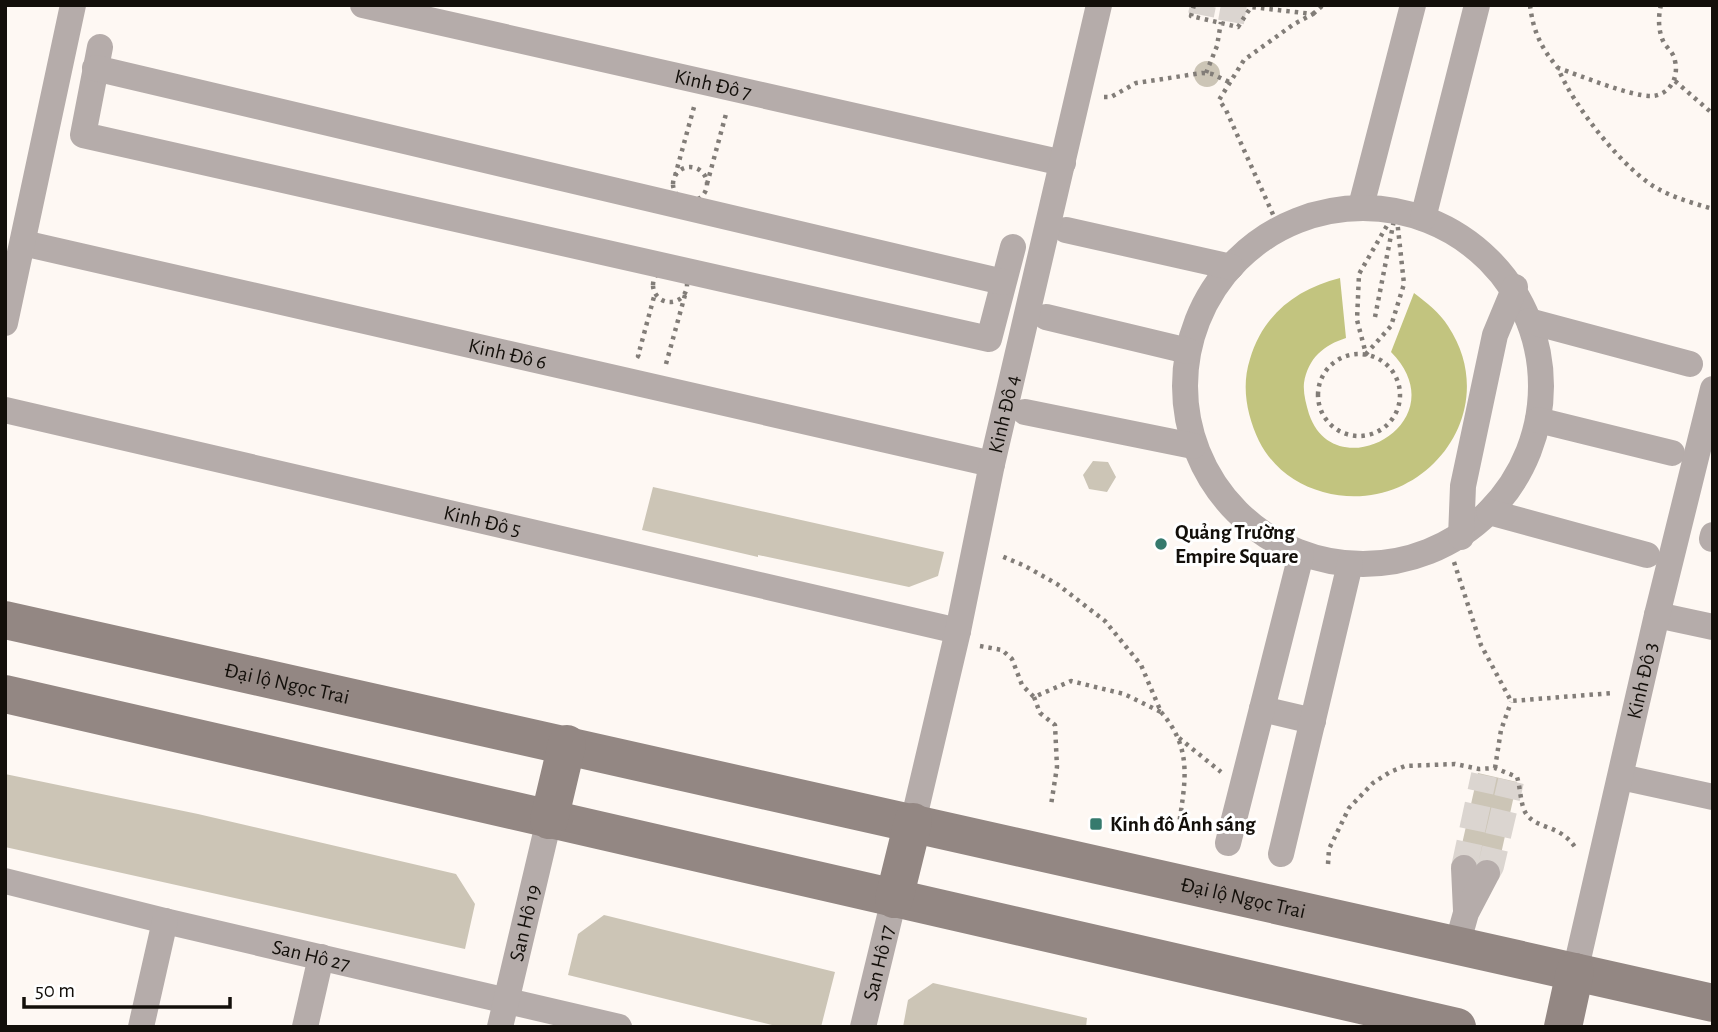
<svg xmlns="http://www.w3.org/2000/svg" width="1718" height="1032" font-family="'Alegreya Sans',sans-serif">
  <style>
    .water { fill: #c2c47f }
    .building { fill: #ccc5b6 }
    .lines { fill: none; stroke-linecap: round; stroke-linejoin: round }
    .street-tunnel { stroke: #dbd5d0; stroke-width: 26; stroke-dasharray: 26 13; stroke-linecap: butt }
    .path { stroke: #827d78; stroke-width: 4.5; stroke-dasharray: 3.5 5; stroke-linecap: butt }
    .street { stroke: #b5acaa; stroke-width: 26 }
    .secondary { stroke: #938783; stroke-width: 38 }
    .poi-dot { fill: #367a6d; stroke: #fff; stroke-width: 2.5 }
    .labels { text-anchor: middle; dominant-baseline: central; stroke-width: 6; stroke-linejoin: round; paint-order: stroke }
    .street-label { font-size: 21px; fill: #130f0a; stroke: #fff }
    .poi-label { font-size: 21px; font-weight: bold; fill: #130f0a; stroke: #fff; text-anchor: start }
  </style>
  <rect width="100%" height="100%" fill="#fef8f3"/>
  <!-- water -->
  <path class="water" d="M 1340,278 L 1346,338 C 1324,345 1308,358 1304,383 C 1303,393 1306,404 1309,414 C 1335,491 1460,422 1391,352 L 1414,293 C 1426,302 1440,313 1448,326 C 1506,413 1421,519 1323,492 C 1296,485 1272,467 1259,441 C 1247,415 1241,387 1250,359 C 1263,315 1296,289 1340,278 Z"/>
  <!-- building -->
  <path class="building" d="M1194 74a13 13 0 1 1 26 0a13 13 0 1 1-26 0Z
    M 1093,461 L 1108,462 L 1116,477 L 1107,492 L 1089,489 L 1083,475 Z
    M 653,487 L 944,552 L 938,576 L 909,587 L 758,555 L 758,557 L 642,530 Z
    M 1478,773 L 1517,782 L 1499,863 L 1487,857 L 1478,861 L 1471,854 L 1460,853 Z
    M 5,774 L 198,814 L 456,874 L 475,904 L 465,949 L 5,847 Z
    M 604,915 L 835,972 L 821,1027 L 780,1027 L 568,975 L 578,934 Z
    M 933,983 L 1087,1018 L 1086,1027 L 903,1027 L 908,1000 Z"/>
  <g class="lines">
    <!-- street-tunnel -->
    <path class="street-tunnel" d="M 1201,15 L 1203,5
      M 1231,22 L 1234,5
      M 1464,868 L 1484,775
      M 1487,873 L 1491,866 L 1511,781"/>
    <!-- path -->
    <path class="path" d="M 1194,5 L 1191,16 L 1238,27 L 1251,7 L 1313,14 L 1294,24 L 1244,60 L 1219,100 L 1226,110 L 1280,230
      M 1530,5 C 1533,31 1541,48 1558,68
      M 1661,5 C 1658,17 1658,31 1664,43 C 1668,49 1674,53 1675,61 C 1679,77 1670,95 1652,96 C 1632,97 1579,75 1558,68 C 1572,104 1626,174 1662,191 C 1678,199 1696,204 1713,209
      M 1313,14 L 1323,5
      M 1206,73 L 1217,46 L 1221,22
      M 1675,81 L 1713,114
      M 1104,97 L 1111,97 L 1136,83 L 1202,73 L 1212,74 L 1229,82
      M673 184a17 17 0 1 1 34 0a17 17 0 1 1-34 0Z
      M 675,176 L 694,107
      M 707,184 L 726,114
      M 1396,210 L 1404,284 L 1391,326 L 1366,354 L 1357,320 L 1359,274 Z
      M653 285a17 17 0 1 1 34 0a17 17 0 1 1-34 0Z
      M 1375,317 L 1395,215
      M1318 395a41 41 0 1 1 82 0a41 41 0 1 1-82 0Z
      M 640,357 L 638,356 L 655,293
      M 666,364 L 685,295
      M 1454,562 L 1481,645 L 1511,701 L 1613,693
      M 980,646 L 1002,650 L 1012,659 L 1022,685 L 1034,697 L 1071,681 L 1124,694 L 1161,712 L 1141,665 L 1105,621 L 1057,584 L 1025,566 L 999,555
      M 1034,697 L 1040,713 L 1055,725 L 1057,767 L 1051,805
      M 1161,712 C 1195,751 1184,785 1178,832
      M 1179,738 L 1221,772
      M 1495,768 L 1501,730 L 1511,702
      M 1328,864 L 1329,849 L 1349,808 L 1373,783 L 1390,772 L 1405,766 L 1455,764 L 1479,769 L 1495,768 L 1517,777 C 1521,789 1520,806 1527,815 C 1539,830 1561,824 1577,850"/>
    <!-- street -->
    <g class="street">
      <path id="s1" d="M 363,5 L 1063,163"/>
      <path d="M 100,47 L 83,135 L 989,339 L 1013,247"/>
      <path d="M 95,68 L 1003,282"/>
      <path d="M 1361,206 L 1413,5"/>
      <circle cx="1363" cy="386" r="178"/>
      <path d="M 1423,218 L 1477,5"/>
      <path d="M 1066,230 L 1231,267"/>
      <path id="s2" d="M 23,243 L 992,464"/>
      <path d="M 1046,317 L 1188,351"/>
      <path d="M 1529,321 L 1690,364"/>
      <path d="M 5,323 L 73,5"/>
      <path id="s3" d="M 5,410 L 958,631"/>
      <path d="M 1025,412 L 1193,446"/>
      <path d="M 1538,420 L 1672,453"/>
      <path d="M 1489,512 L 1647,555"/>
      <path d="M 1461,537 L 1463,486 L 1495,335 L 1515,287"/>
      <path d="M 1712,539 L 1713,535"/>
      <path d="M 1657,615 L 1713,627"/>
      <path d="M 1262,709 L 1313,721"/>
      <path d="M 1621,777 L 1713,797"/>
      <path id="s4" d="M 913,822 L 958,631 L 992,464 L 1099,5"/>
      <path d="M 1228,843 L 1301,555"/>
      <path d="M 1281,854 L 1350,564"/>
      <path d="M 1464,868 L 1466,911"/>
      <path id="s5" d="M 5,881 L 165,921 L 619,1027"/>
      <path d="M 1457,945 L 1466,913 L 1487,873"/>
      <path id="s6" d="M 1575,972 L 1657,615 L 1713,389"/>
      <path d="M 141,1027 L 165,921"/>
      <path d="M 305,1027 L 321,957"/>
      <path id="s7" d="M 500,1027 L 549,820"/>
      <path id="s8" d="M 863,1027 L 894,899"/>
    </g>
    <!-- secondary -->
    <g class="secondary">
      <path id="s9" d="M 5,620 L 1713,1003"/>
      <path d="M 5,694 L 1457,1027"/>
      <path d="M 549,820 L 567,744"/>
      <path d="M 894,899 L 913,822"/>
      <path d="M 1563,1027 L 1575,972"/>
    </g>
  </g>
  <!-- markers -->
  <g class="poi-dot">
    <circle cx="1161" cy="544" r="7"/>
    <rect x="1089" y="817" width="14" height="14" rx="3.5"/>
  </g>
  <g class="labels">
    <!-- street labels -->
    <g class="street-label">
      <text stroke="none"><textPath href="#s1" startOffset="359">Kinh Đô 7</textPath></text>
      <text stroke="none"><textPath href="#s2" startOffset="497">Kinh Đô 6</textPath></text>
      <text stroke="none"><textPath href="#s4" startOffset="418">Kinh Đô 4</textPath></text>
      <text stroke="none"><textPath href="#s3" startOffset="490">Kinh Đô 5</textPath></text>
      <text stroke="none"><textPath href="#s6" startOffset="299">Kinh Đô 3</textPath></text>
      <text stroke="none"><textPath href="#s9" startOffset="289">Đại lộ Ngọc Trai</textPath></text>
      <text stroke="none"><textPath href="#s9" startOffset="1269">Đại lộ Ngọc Trai</textPath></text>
      <text stroke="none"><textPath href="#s7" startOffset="107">San Hô 19</textPath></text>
      <text stroke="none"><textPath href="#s5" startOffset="315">San Hô 27</textPath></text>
      <text stroke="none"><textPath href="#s8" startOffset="66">San Hô 17</textPath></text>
    </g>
    <!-- poi labels -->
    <g class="poi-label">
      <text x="1175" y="532">Quảng Trường<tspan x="1175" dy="24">Empire Square</tspan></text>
      <text x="1110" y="824">Kinh đô Ánh sáng</text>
    </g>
  </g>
  <!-- border -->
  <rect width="1718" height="1032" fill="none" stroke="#130f0a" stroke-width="14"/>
  <!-- scale -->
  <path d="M24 997v10h206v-10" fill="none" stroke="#130f0a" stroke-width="3.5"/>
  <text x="35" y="997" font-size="21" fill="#130f0a" stroke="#ffffff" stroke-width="5" paint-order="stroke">50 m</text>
</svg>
